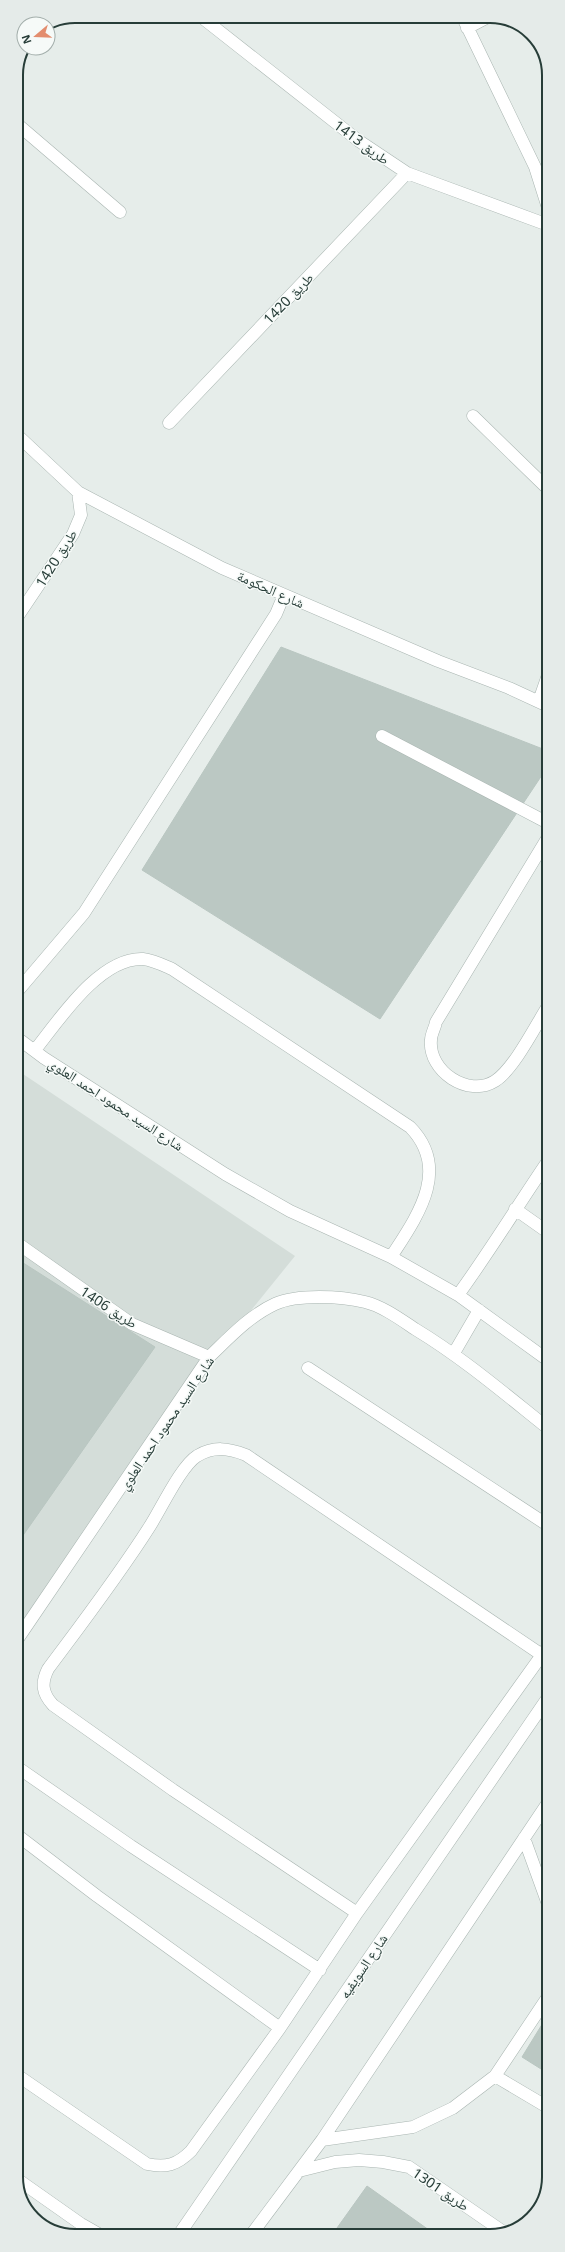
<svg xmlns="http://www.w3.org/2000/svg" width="565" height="2252" font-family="'Noto Sans','Noto Naskh Arabic',sans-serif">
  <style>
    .built { fill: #d4ddd9 }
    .building { fill: #bbc8c3; stroke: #b9c6c1 }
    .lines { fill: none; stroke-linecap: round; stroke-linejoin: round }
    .minor-casing { stroke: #a9b5b1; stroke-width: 13 }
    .minor { stroke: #fff; stroke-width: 12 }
    .labels { text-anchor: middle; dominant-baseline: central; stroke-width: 3; stroke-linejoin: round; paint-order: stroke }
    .street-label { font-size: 14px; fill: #273d38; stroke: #f6faf8 }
    .rim { fill: none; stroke: #273d38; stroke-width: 2 }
  </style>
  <rect width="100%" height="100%" fill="#e6edea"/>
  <!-- built -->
  <path class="built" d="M 17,1070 L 295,1256 L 211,1360 L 17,1650 Z"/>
  <!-- building -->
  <path class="building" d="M 281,647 L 548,751 L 548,766 L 380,1019 L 142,870 Z
    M 17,1259 L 155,1347 L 17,1544 Z
    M 549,2013 L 549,2074 L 522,2057 Z
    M 367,2186 L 436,2235 L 332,2235 Z"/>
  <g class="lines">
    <!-- minor casing -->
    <g class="minor-casing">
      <path id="minor" d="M 200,16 L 359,141 L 407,173 L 548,225
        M 462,16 L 535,167 L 548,208
        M 467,28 L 490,16
        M 16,123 L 120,212
        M 473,416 L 548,489
        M 169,423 L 407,173
        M 16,434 L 78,492 L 222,568 L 438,661 L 509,688 L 548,706
        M 16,619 L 73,534 L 81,515 L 78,492
        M 539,701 L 548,675
        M 382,736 L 548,823
        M 548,837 L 436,1022 C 435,1028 431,1034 431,1040 C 428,1071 468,1098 495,1081 C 514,1069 536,1025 548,1006
        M 16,993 L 84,913 L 276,614 L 284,595
        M 16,1037 L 44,1058 L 225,1174 L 290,1211 L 391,1257 L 458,1295 L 549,1361
        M 35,1050 C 59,1020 100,957 143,959 C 153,960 163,965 172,969 L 410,1127 C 452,1170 416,1218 391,1257
        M 515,1209 L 549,1233
        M 17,1243 L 132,1324 L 209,1357
        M 458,1295 C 490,1251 518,1205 548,1161
        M 454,1353 L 479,1310
        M 308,1368 L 549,1526
        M 17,1640 L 209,1357 C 229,1338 249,1316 275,1304 C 297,1294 341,1296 365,1302 C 382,1306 400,1319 415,1329 C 463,1358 505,1394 549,1429
        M 17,1767 L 131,1846 L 320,1970
        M 17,1835 L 97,1896 L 280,2028
        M 524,1838 L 549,1907
        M 357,1913 L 173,1790 L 53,1705 C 42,1693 41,1683 48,1669 C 83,1622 119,1575 150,1526 C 161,1509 181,1466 197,1456 C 214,1446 228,1448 246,1455 L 542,1655
        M 17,2075 L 147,2164 C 166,2168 177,2165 191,2151 L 280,2028 L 357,1913 L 549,1645
        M 495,2076 L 549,2108
        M 322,2140 L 413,2127 L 453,2108 L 495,2076 L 549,1995
        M 299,2171 L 335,2162 L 359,2160 L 383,2162 L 409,2167 L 505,2233
        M 17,2179 L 81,2224 L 102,2236
        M 251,2235 L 322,2140 L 549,1801
        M 178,2236 L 549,1696"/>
    </g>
    <!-- minor -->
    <use href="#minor" class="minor"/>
  </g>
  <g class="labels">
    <!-- street labels -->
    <g class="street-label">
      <text transform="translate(362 142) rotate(36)">طريق 1413</text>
      <text transform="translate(288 298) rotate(-46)">طريق 1420</text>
      <text transform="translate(56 558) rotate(-58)">طريق 1420</text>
      <text transform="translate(271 589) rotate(24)">شارع الحكومة</text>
      <text transform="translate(116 1104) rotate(33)">شارع السيد محمود احمد العلوي</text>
      <text transform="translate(109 1307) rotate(33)">طريق 1406</text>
      <text transform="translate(166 1423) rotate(-56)">شارع السيد محمود احمد العلوي</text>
      <text transform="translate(363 1966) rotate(-56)">شارع السويفيه</text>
      <text transform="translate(441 2189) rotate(34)">طريق 1301</text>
    </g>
  </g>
  <!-- crop -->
  <path d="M0 0H565V2252H0ZM75 23H490A52 52 0 0 1 542 75V2177A52 52 0 0 1 490 2229H75A52 52 0 0 1 23 2177V75A52 52 0 0 1 75 23Z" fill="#e5ebe9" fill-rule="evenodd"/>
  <path class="rim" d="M75 23H490A52 52 0 0 1 542 75V2177A52 52 0 0 1 490 2229H75A52 52 0 0 1 23 2177V75A52 52 0 0 1 75 23Z"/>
  <!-- north arrow -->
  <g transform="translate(36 36) rotate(251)"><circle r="19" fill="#f6faf8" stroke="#a3aeab"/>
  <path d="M0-3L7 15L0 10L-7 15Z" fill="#e38d6e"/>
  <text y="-6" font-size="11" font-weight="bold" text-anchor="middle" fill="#273d38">N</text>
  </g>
</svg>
